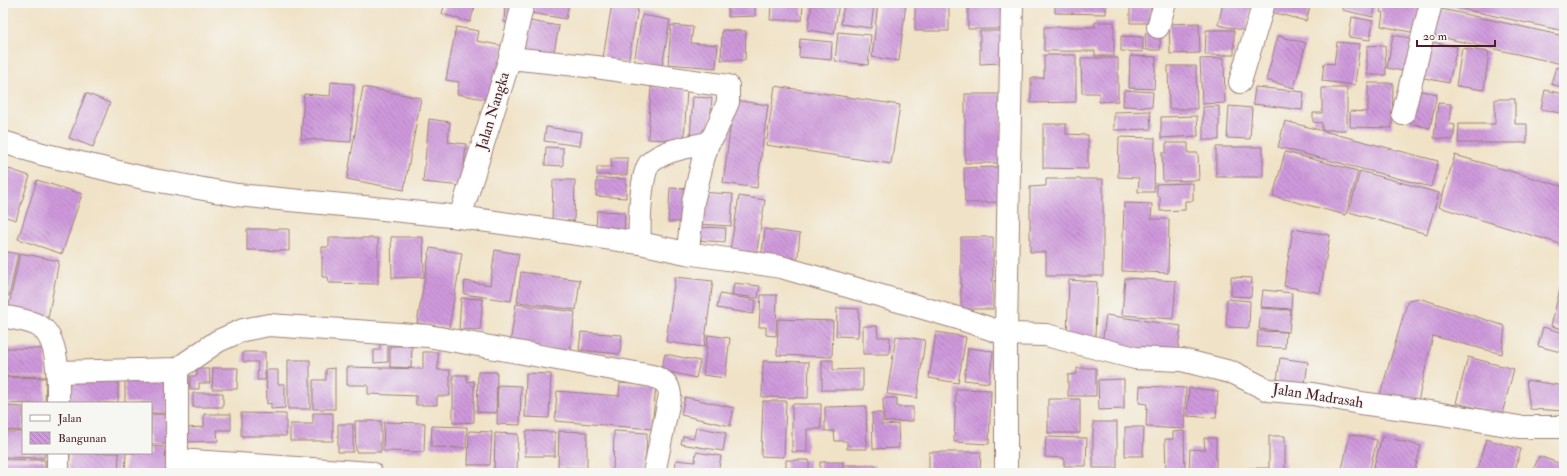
<svg xmlns="http://www.w3.org/2000/svg" width="1567" height="476" font-family="'IM FELL Double Pica',serif">
  <style>
    .building { fill: url(#building-back-hatch) }
    .lines { fill: none; stroke-linecap: round; stroke-linejoin: round }
    .minor-casing { stroke: #9d8078; stroke-width: 24 }
    .minor { stroke: #fff; stroke-width: 22 }
    .labels { text-anchor: middle; dominant-baseline: central; stroke-width: 3; stroke-linejoin: round; paint-order: stroke }
    .street-label { font-size: 15px; fill: #4a1f2b; stroke: #f6f6f2 }
  </style>
  <defs>
    <pattern id="building-back-hatch" width="6" height="6" patternUnits="userSpaceOnUse"><rect width="6" height="6" fill="#cf9adc"/><path d="M-1 5l2 2M0 0l6 6M5-1l2 2" fill="none" stroke="#aa7db3"/></pattern>
  </defs>
  <rect width="100%" height="100%" fill="#f6f6f2"/>
  <filter id="ink" filterUnits="userSpaceOnUse"><feTurbulence type="fractalNoise" baseFrequency=".025" numOctaves="2"/><feDisplacementMap in="SourceGraphic" scale="8" xChannelSelector="R" yChannelSelector="G"/><feConvolveMatrix kernelMatrix="1 2 1 2 8 2 1 2 1" color-interpolation-filters="sRGB"/></filter>
  <filter id="wash" filterUnits="userSpaceOnUse"><feTurbulence type="fractalNoise" baseFrequency=".012" numOctaves="4" result="noise"/><feDisplacementMap in="SourceGraphic" scale="16" xChannelSelector="R" yChannelSelector="G"/><feGaussianBlur stdDeviation="0.9" result="paint"/><feColorMatrix in="noise" values="0 0 0 0 0 0 0 0 0 0 0 0 0 0 0 0 0 1.4 0 .05"/><feComposite in="paint" operator="in"/></filter>
  <g filter="url(#wash)">
    <rect width="100%" height="100%" fill="#f0e2c6"/>
    <g id="blocks">
      <!-- building -->
      <path class="building" d="M 445,3 L 476,3 L 470,22 L 442,14 Z
        M 490,3 L 520,3 L 515,23 L 504,22 L 505,6 L 489,6 Z
        M 532,3 L 569,3 L 566,19 L 531,13 Z
        M 612,3 L 639,3 L 628,63 L 603,58 Z
        M 728,3 L 755,3 L 755,16 L 728,17 Z
        M 771,3 L 803,3 L 802,20 L 770,20 Z
        M 812,3 L 839,3 L 834,34 L 808,30 Z
        M 844,3 L 874,3 L 871,28 L 841,24 Z
        M 878,3 L 906,3 L 899,61 L 872,57 Z
        M 915,3 L 949,3 L 949,31 L 915,31 Z
        M 968,3 L 1005,3 L 1005,29 L 968,29 Z
        M 1055,3 L 1106,3 L 1106,14 L 1055,13 Z
        M 1223,3 L 1231,3 L 1251,7 L 1246,31 L 1218,25 Z
        M 1273,3 L 1311,3 L 1306,21 L 1271,12 Z
        M 1343,3 L 1376,3 L 1373,17 L 1342,10 Z
        M 1382,3 L 1406,3 L 1426,7 L 1420,34 L 1381,26 L 1383,13 L 1380,12 Z
        M 1440,3 L 1564,3 L 1564,31 L 1440,4 Z
        M 1130,7 L 1151,7 L 1151,23 L 1130,23 Z
        M 1437,8 L 1564,36 L 1564,56 L 1562,64 L 1431,35 Z
        M 642,15 L 670,20 L 662,67 L 634,62 Z
        M 1352,17 L 1373,21 L 1370,40 L 1349,37 Z
        M 524,20 L 559,26 L 552,62 L 517,55 Z
        M 1095,22 L 1114,22 L 1114,56 L 1095,56 L 1095,51 L 1044,51 L 1044,27 L 1095,27 Z
        M 1199,23 L 1200,53 L 1170,54 L 1169,24 Z
        M 671,25 L 693,27 L 691,43 L 718,45 L 716,68 L 668,64 Z
        M 456,27 L 479,31 L 477,41 L 504,46 L 495,101 L 457,94 L 459,82 L 446,80 Z
        M 722,30 L 746,31 L 745,60 L 721,60 Z
        M 1206,30 L 1234,30 L 1234,55 L 1205,55 Z
        M 980,31 L 1002,31 L 1002,63 L 980,64 Z
        M 838,32 L 871,35 L 868,65 L 835,61 Z
        M 1145,33 L 1160,33 L 1160,50 L 1146,50 Z
        M 1393,35 L 1415,39 L 1408,72 L 1387,68 Z
        M 1121,36 L 1143,37 L 1143,52 L 1121,51 Z
        M 1278,36 L 1306,43 L 1294,88 L 1266,80 Z
        M 800,39 L 832,42 L 831,60 L 799,57 Z
        M 1337,42 L 1360,44 L 1355,85 L 1322,81 L 1324,63 L 1334,64 Z
        M 1432,42 L 1457,47 L 1449,83 L 1424,78 Z
        M 1385,45 L 1386,75 L 1367,75 L 1367,46 Z
        M 1462,48 L 1489,52 L 1484,90 L 1456,86 Z
        M 1044,55 L 1076,55 L 1076,102 L 1031,103 L 1031,78 L 1044,78 Z
        M 1130,56 L 1156,57 L 1154,89 L 1129,88 Z
        M 1081,58 L 1118,58 L 1118,101 L 1099,102 L 1099,93 L 1082,93 Z
        M 1224,58 L 1225,103 L 1202,104 L 1200,59 Z
        M 1168,66 L 1196,66 L 1197,109 L 1169,109 Z
        M 1556,67 L 1564,69 L 1564,88 L 1551,84 Z
        M 331,82 L 354,84 L 351,142 L 301,139 L 304,94 L 330,96 Z
        M 1368,83 L 1393,83 L 1392,128 L 1350,127 L 1350,111 L 1368,112 Z
        M 775,86 L 900,105 L 891,164 L 766,145 Z
        M 363,87 L 421,98 L 404,190 L 347,179 Z
        M 651,87 L 687,89 L 684,141 L 648,139 Z
        M 1255,87 L 1304,92 L 1302,110 L 1253,104 Z
        M 1322,88 L 1347,88 L 1347,130 L 1322,130 L 1322,123 L 1313,122 L 1313,113 L 1322,113 Z
        M 1124,90 L 1153,92 L 1152,107 L 1123,106 Z
        M 1416,90 L 1437,94 L 1430,128 L 1409,123 Z
        M 1545,90 L 1564,94 L 1564,114 L 1541,109 Z
        M 86,93 L 110,103 L 93,147 L 69,138 Z
        M 965,94 L 1002,94 L 1003,163 L 965,163 Z
        M 693,97 L 712,98 L 709,138 L 690,136 Z
        M 1495,99 L 1515,99 L 1515,124 L 1527,124 L 1527,143 L 1458,143 L 1459,124 L 1495,124 Z
        M 734,100 L 768,105 L 757,188 L 723,183 Z
        M 1438,103 L 1451,104 L 1449,124 L 1455,125 L 1453,140 L 1434,138 Z
        M 1219,106 L 1219,140 L 1203,140 L 1203,107 Z
        M 1229,106 L 1252,108 L 1250,139 L 1227,138 Z
        M 1150,111 L 1151,129 L 1114,130 L 1114,112 Z
        M 1197,116 L 1198,136 L 1161,138 L 1161,117 Z
        M 429,119 L 450,122 L 448,142 L 466,144 L 462,186 L 423,182 Z
        M 1285,121 L 1438,161 L 1431,187 L 1278,147 Z
        M 1043,124 L 1066,124 L 1066,134 L 1088,135 L 1088,169 L 1043,168 Z
        M 546,127 L 582,132 L 580,146 L 544,141 Z
        M 1119,137 L 1155,138 L 1154,192 L 1138,192 L 1139,178 L 1118,177 Z
        M 1166,143 L 1188,143 L 1188,153 L 1198,153 L 1199,180 L 1163,181 L 1162,153 L 1166,153 Z
        M 546,147 L 563,148 L 563,166 L 545,165 Z
        M 1216,147 L 1263,147 L 1263,177 L 1216,177 Z
        M 1285,152 L 1358,171 L 1346,215 L 1273,196 Z
        M 1455,155 L 1564,187 L 1564,245 L 1439,207 Z
        M 611,158 L 628,158 L 627,175 L 597,175 L 597,167 L 612,167 Z
        M 1001,167 L 1001,202 L 965,203 L 964,168 Z
        M 9,169 L 30,176 L 16,220 L 3,216 L 3,188 Z
        M 1360,171 L 1439,193 L 1427,234 L 1349,212 Z
        M 597,178 L 626,179 L 626,198 L 596,196 Z
        M 1046,179 L 1103,179 L 1103,276 L 1046,276 L 1046,252 L 1030,252 L 1030,187 L 1046,186 Z
        M 37,180 L 82,194 L 62,254 L 18,239 Z
        M 553,180 L 575,180 L 574,221 L 552,221 Z
        M 1193,183 L 1193,201 L 1185,201 L 1185,210 L 1160,211 L 1160,196 L 1157,196 L 1156,184 Z
        M 670,188 L 690,189 L 689,222 L 668,222 Z
        M 698,192 L 733,194 L 731,226 L 696,224 Z
        M 739,196 L 765,200 L 756,256 L 730,251 Z
        M 1124,203 L 1152,204 L 1151,219 L 1169,219 L 1168,273 L 1122,271 Z
        M 597,211 L 625,212 L 624,231 L 596,229 Z
        M 695,227 L 726,228 L 725,242 L 694,240 Z
        M 247,229 L 289,229 L 289,251 L 247,250 Z
        M 765,229 L 800,234 L 797,264 L 761,259 Z
        M 1293,229 L 1330,235 L 1320,293 L 1284,286 Z
        M 391,237 L 423,237 L 424,277 L 392,278 Z
        M 961,237 L 993,237 L 993,309 L 961,309 Z
        M 329,238 L 378,238 L 378,284 L 329,283 L 328,277 L 322,277 L 322,247 L 329,247 Z
        M 430,248 L 462,253 L 449,328 L 417,323 Z
        M 495,250 L 519,254 L 511,301 L 464,294 L 465,281 L 490,285 Z
        M 3,251 L 18,254 L 9,296 L 3,295 Z
        M 20,253 L 59,261 L 48,318 L 8,310 Z
        M 521,272 L 580,280 L 576,310 L 517,302 Z
        M 675,277 L 713,281 L 704,347 L 666,342 Z
        M 1231,277 L 1252,278 L 1251,297 L 1231,296 Z
        M 1125,278 L 1176,281 L 1173,319 L 1122,315 Z
        M 1069,280 L 1097,282 L 1095,338 L 1067,337 Z
        M 734,283 L 760,286 L 758,298 L 732,295 Z
        M 1561,285 L 1564,286 L 1564,329 L 1551,326 Z
        M 1263,290 L 1292,293 L 1291,309 L 1261,307 Z
        M 720,294 L 756,300 L 753,314 L 717,308 Z
        M 761,295 L 777,295 L 776,336 L 766,335 L 766,327 L 759,327 Z
        M 461,298 L 483,299 L 480,330 L 459,329 Z
        M 1419,298 L 1505,326 L 1502,354 L 1433,336 L 1418,401 L 1380,395 L 1408,300 Z
        M 1227,299 L 1250,301 L 1249,328 L 1226,327 Z
        M 516,304 L 575,312 L 570,353 L 510,344 Z
        M 837,308 L 859,309 L 858,337 L 836,336 Z
        M 1261,308 L 1291,310 L 1289,332 L 1259,329 Z
        M 1106,315 L 1181,326 L 1177,355 L 1102,344 Z
        M 778,319 L 833,321 L 832,357 L 777,355 Z
        M 863,326 L 877,326 L 878,337 L 890,337 L 889,354 L 863,354 Z
        M 1543,327 L 1564,333 L 1564,353 L 1538,346 Z
        M 1258,331 L 1286,332 L 1285,348 L 1257,347 Z
        M 581,332 L 622,335 L 620,354 L 579,350 Z
        M 936,332 L 966,337 L 958,383 L 929,378 Z
        M 708,335 L 730,338 L 725,378 L 703,375 Z
        M 896,336 L 925,340 L 917,398 L 887,394 Z
        M 380,343 L 388,343 L 388,362 L 374,363 L 374,350 L 380,350 Z
        M 390,346 L 412,346 L 411,368 L 390,367 Z
        M 3,348 L 46,349 L 46,377 L 3,376 Z
        M 968,348 L 993,351 L 989,383 L 964,380 Z
        M 243,352 L 265,352 L 265,380 L 257,380 L 258,362 L 243,362 Z
        M 423,352 L 438,352 L 438,370 L 450,370 L 450,396 L 437,396 L 437,405 L 416,405 L 416,396 L 368,394 L 368,385 L 347,385 L 347,367 L 423,369 Z
        M 665,354 L 700,361 L 696,378 L 661,370 Z
        M 1468,357 L 1514,369 L 1502,414 L 1456,403 Z
        M 1280,358 L 1308,362 L 1304,391 L 1276,388 Z
        M 288,360 L 310,360 L 310,409 L 288,409 Z
        M 822,360 L 833,360 L 833,370 L 863,369 L 863,390 L 822,390 Z
        M 763,361 L 809,362 L 808,398 L 762,397 Z
        M 213,368 L 238,368 L 237,389 L 212,389 Z
        M 335,368 L 335,409 L 313,409 L 313,380 L 326,380 L 326,369 Z
        M 1077,368 L 1096,368 L 1096,396 L 1068,396 L 1068,375 L 1077,374 Z
        M 197,369 L 209,369 L 210,383 L 199,383 L 199,389 L 190,389 L 190,376 L 197,376 Z
        M 266,370 L 278,370 L 278,384 L 285,384 L 285,408 L 271,409 L 271,403 L 267,404 Z
        M 478,372 L 497,372 L 496,413 L 477,412 Z
        M 526,373 L 551,374 L 549,418 L 525,417 Z
        M 453,375 L 467,375 L 467,382 L 474,381 L 474,422 L 453,423 Z
        M 125,376 L 167,377 L 166,413 L 151,413 L 151,403 L 125,403 Z
        M 3,377 L 46,378 L 45,403 L 3,404 Z
        M 1124,379 L 1124,409 L 1099,410 L 1098,380 Z
        M 68,380 L 118,381 L 118,403 L 67,403 Z
        M 1526,380 L 1564,386 L 1564,411 L 1530,409 Z
        M 620,383 L 656,386 L 652,429 L 555,421 L 557,391 L 619,396 Z
        M 498,385 L 521,386 L 520,425 L 497,424 Z
        M 1140,386 L 1186,388 L 1184,429 L 1146,427 L 1147,404 L 1139,403 Z
        M 1189,388 L 1218,391 L 1216,418 L 1187,416 Z
        M 956,389 L 991,390 L 989,444 L 954,442 Z
        M 193,393 L 223,393 L 223,407 L 193,407 Z
        M 685,397 L 734,408 L 730,426 L 681,415 Z
        M 883,398 L 897,398 L 897,407 L 913,407 L 913,421 L 884,422 Z
        M 1048,399 L 1080,399 L 1080,433 L 1048,433 Z
        M 763,401 L 786,401 L 784,457 L 761,456 Z
        M 792,404 L 821,404 L 821,429 L 807,429 L 807,452 L 792,452 Z
        M 3,406 L 23,407 L 23,431 L 3,430 Z
        M 866,406 L 867,449 L 847,449 L 847,441 L 835,441 L 834,431 L 825,431 L 825,407 Z
        M 241,413 L 286,414 L 286,436 L 241,436 Z
        M 313,413 L 333,413 L 333,441 L 290,441 L 290,424 L 313,424 Z
        M 872,413 L 882,413 L 882,425 L 898,424 L 899,448 L 873,449 Z
        M 151,414 L 167,415 L 166,444 L 151,444 Z
        M 204,414 L 231,414 L 231,430 L 217,430 L 218,441 L 186,442 L 185,428 L 204,427 Z
        M 355,421 L 381,421 L 381,452 L 356,452 Z
        M 384,422 L 425,423 L 424,452 L 383,451 Z
        M 1093,422 L 1117,422 L 1117,468 L 1093,468 Z
        M 338,424 L 353,424 L 353,452 L 338,452 Z
        M 432,426 L 467,427 L 466,448 L 431,447 Z
        M 696,427 L 726,433 L 723,451 L 681,444 L 683,436 L 694,438 Z
        M 1125,427 L 1144,427 L 1143,456 L 1125,456 Z
        M 469,431 L 492,432 L 490,465 L 468,465 Z
        M 526,431 L 555,432 L 555,456 L 525,456 Z
        M 559,431 L 587,432 L 587,468 L 558,467 Z
        M 614,431 L 647,433 L 645,473 L 613,473 Z
        M 1184,431 L 1185,473 L 1166,473 L 1165,439 L 1173,439 L 1173,432 Z
        M 3,432 L 23,432 L 23,453 L 45,453 L 44,458 L 3,457 Z
        M 495,433 L 518,434 L 517,473 L 494,473 Z
        M 1350,434 L 1377,440 L 1369,473 L 1341,473 Z
        M 1269,436 L 1285,436 L 1285,473 L 1249,473 L 1249,468 L 1269,468 Z
        M 1382,436 L 1421,446 L 1414,473 L 1372,473 Z
        M 1046,437 L 1087,438 L 1086,466 L 1064,466 L 1064,458 L 1045,457 Z
        M 1204,438 L 1216,438 L 1216,470 L 1189,470 L 1190,449 L 1205,450 Z
        M 1486,439 L 1521,449 L 1514,473 L 1476,473 Z
        M 151,446 L 166,447 L 166,473 L 125,473 L 126,453 L 151,453 Z
        M 696,452 L 721,456 L 718,473 L 697,473 L 675,470 L 676,460 L 695,462 Z
        M 929,452 L 981,452 L 980,473 L 929,473 Z
        M 70,453 L 119,453 L 118,473 L 69,473 Z
        M 1539,456 L 1564,465 L 1564,473 L 1532,473 Z
        M 3,459 L 45,460 L 45,473 L 3,473 Z
        M 786,460 L 809,460 L 809,473 L 786,473 Z
        M 820,462 L 843,462 L 843,473 L 820,473 Z
        M 845,465 L 875,465 L 875,473 L 845,473 Z"/>
    </g>
  </g>
  <g filter="url(#ink)">
    <use href="#blocks" fill-opacity="0" stroke="#9d8078" stroke-width="1"/>
    <g class="lines">
      <!-- minor casing -->
      <g class="minor-casing">
        <path id="minor" d="M 1158,27 L 1165,3
          M 510,58 L 596,67 L 728,86 L 728,102 L 714,135 L 708,143 L 703,160 L 693,202 L 689,241 L 686,253
          M 1240,82 L 1264,3
          M 1403,114 L 1431,3
          M 3,142 L 42,154 L 148,179 L 237,195 L 364,207 L 460,217 L 640,243 L 686,253 L 781,267 L 961,319 L 1006,334 L 1046,335 L 1135,358 L 1182,360 L 1234,373 L 1268,390 L 1313,394 L 1360,403 L 1436,413 L 1519,427 L 1564,427
          M 460,217 L 510,58 L 523,3
          M 640,243 C 639,228 640,173 650,163 C 665,149 690,147 708,143
          M 3,316 C 14,319 29,320 39,326 C 60,338 58,383 58,403
          M 177,369 L 177,473
          M 58,372 L 177,369 L 218,341 L 243,330 L 269,325 L 428,336 L 652,376 C 663,380 669,383 670,395 L 654,473
          M 177,460 L 371,473
          M 58,473 L 58,453
          M 1006,473 L 1006,334 L 1012,3"/>
      </g>
      <!-- minor -->
      <use href="#minor" class="minor"/>
    </g>
  </g>
  <g class="labels">
    <!-- street labels -->
    <g class="street-label">
      <text transform="translate(493 111) rotate(-73)">Jalan Nangka</text>
      <text transform="translate(1318 396) rotate(9)">Jalan Madrasah</text>
    </g>
  </g>
  <!-- margin -->
  <rect width="1567" height="476" fill="none" stroke="#f6f6f2" stroke-width="16"/>
  <!-- legend -->
  <rect x="22" y="402" width="130" height="52" fill="#f6f6f2" stroke="#b1a0a2"/>
  <rect x="30" y="415" width="20" height="6" fill="#ffffff" stroke="#b1a0a2"/>
  <text x="58" y="422" font-size="12" fill="#4a1f2b">Jalan</text>
  <rect x="30" y="432" width="20" height="12" fill="url(#building-back-hatch)" stroke="#b1a0a2"/>
  <text x="58" y="442" font-size="12" fill="#4a1f2b">Bangunan</text>
  <!-- scale -->
  <path d="M1417 40v6h78v-6" fill="none" stroke="#4a1f2b" stroke-width="2"/>
  <text x="1423" y="40" font-size="12" fill="#4a1f2b" stroke="#f6f6f2" stroke-width="3" paint-order="stroke">20 m</text>
</svg>
